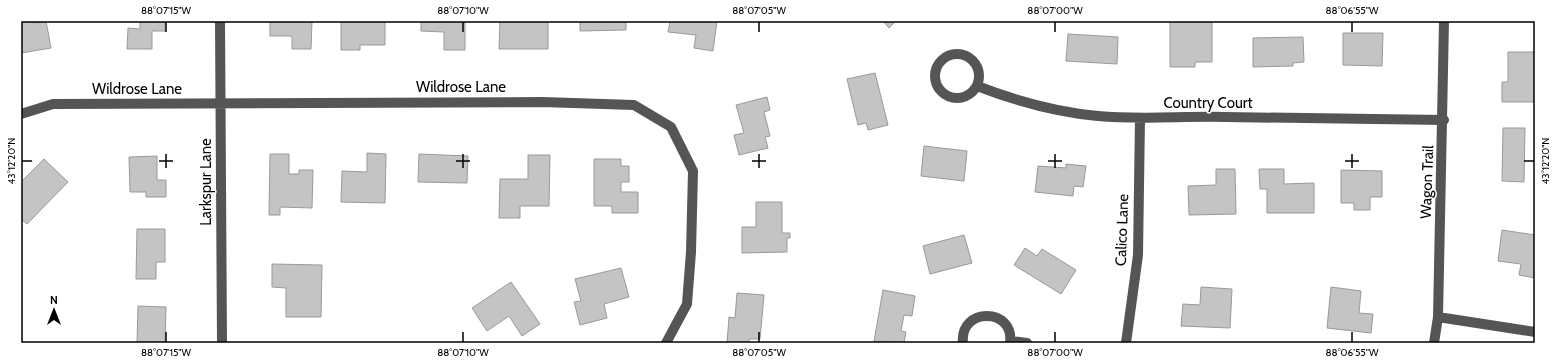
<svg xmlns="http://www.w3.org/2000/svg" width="1556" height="364" font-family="Cabin,sans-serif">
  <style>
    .building { fill: #c4c4c4; stroke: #999 }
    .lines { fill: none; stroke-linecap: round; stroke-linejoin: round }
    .minor { stroke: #555; stroke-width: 10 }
    .ticks { fill: none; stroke: #000; stroke-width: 1.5 }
    .labels { text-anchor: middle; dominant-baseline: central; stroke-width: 3; stroke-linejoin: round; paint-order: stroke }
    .street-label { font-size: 15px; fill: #000; stroke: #fff }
    .neatline { fill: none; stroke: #000; stroke-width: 1.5 }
    .ticks-label { font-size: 10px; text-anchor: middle; fill: #000 }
  </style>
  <rect width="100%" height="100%" fill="#fff"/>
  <!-- building -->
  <path class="building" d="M 21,21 L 33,21 L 33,23 L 46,21 L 51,48 L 21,53 Z
    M 140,21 L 165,21 L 165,31 L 152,31 L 152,49 L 127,49 L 128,28 L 140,29 Z
    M 270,21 L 312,21 L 311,49 L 292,49 L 292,36 L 270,36 Z
    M 341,21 L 385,21 L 385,45 L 360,45 L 360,50 L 341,50 Z
    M 421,21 L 465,21 L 465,50 L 444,50 L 444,32 L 421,31 Z
    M 500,21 L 548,22 L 548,49 L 499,49 Z
    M 580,21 L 626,21 L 626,30 L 580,31 Z
    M 670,21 L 717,21 L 713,51 L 694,48 L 696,35 L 668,32 Z
    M 883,21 L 896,21 L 889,28 Z
    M 1170,21 L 1212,21 L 1212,62 L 1195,62 L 1195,67 L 1170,67 Z
    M 1343,33 L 1383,33 L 1382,66 L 1343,65 Z
    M 1068,34 L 1118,37 L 1117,64 L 1066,61 Z
    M 1303,37 L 1304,62 L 1293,63 L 1293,66 L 1253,67 L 1253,38 Z
    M 1508,52 L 1535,52 L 1535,102 L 1502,102 L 1502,82 L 1508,82 Z
    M 875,73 L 888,125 L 868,130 L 866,123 L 858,125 L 847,79 Z
    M 767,97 L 770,110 L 764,112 L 770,136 L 765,137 L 768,148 L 739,155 L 734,135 L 744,133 L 736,105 Z
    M 1503,128 L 1525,128 L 1524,182 L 1502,181 Z
    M 924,146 L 967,151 L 964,181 L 921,176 Z
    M 367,153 L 386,154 L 385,203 L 341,202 L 342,171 L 367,172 Z
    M 270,154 L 289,154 L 289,174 L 299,174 L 299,170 L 313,170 L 312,208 L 280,207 L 280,215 L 269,215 Z
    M 419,154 L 468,156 L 467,183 L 418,182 Z
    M 528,155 L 550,155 L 549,206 L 520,206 L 520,218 L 499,218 L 500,179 L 528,179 Z
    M 157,156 L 157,180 L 166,180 L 166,197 L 146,197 L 146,192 L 130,192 L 129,157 Z
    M 44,159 L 68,182 L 27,224 L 21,219 L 21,182 Z
    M 594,159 L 621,159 L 621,166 L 629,166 L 629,182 L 621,182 L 621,192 L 638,192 L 638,213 L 612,213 L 612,206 L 594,206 Z
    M 1066,164 L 1086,166 L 1083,187 L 1074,186 L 1073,196 L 1035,192 L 1038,166 L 1066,168 Z
    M 1216,169 L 1235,169 L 1236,214 L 1189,215 L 1188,186 L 1216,185 Z
    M 1259,169 L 1284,169 L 1284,184 L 1314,183 L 1314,213 L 1267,213 L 1267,189 L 1260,189 Z
    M 1341,170 L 1382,171 L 1382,197 L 1370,197 L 1370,210 L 1354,210 L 1354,203 L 1341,203 Z
    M 756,202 L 782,202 L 782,233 L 790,233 L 790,238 L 787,238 L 787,252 L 742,253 L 742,227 L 756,227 Z
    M 137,229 L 165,229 L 165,262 L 156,262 L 156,279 L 136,279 Z
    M 1502,230 L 1535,235 L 1535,278 L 1519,275 L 1521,264 L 1498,261 Z
    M 964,235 L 972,263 L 930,274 L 923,246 Z
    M 1025,248 L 1037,256 L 1042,249 L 1076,270 L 1061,294 L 1014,265 Z
    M 272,264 L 322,265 L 321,317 L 286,317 L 286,288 L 272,287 Z
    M 621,268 L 629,297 L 604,304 L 607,318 L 580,325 L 574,302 L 581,301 L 575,279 Z
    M 511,282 L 540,324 L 522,336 L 509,316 L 487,331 L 472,308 Z
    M 1201,287 L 1232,289 L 1230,328 L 1181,326 L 1183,304 L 1200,305 Z
    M 1331,287 L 1361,291 L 1359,313 L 1373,314 L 1371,333 L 1327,328 Z
    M 883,290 L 915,296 L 912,316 L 904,315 L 901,331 L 906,332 L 904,343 L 874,341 Z
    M 737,293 L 764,295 L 760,339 L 749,339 L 749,343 L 727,343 L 729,317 L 735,318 Z
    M 138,306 L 166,307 L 165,343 L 137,343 Z"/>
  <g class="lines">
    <!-- minor -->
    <path class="minor" d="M 220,21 L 222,343
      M935 76a22 22 0 1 1 44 0a22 22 0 1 1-44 0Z
      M 977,86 C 1016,101 1056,112 1098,116 C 1140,120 1182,116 1225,117 C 1298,118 1371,119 1444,120
      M 21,114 L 53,104 L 542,102 L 634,105 L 671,127 L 693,171 L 691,252 L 687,304 L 666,343
      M 1438,317 L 1535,332
      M 1011,341 L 1027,343
      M 963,343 C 959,307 1015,307 1010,343
      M 1126,343 L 1138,255 L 1140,118
      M 1434,343 L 1438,317 L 1444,21"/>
  </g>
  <!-- ticks -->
  <path class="ticks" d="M 166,22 L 166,32M 463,22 L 463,32M 759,22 L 759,32M 1055,22 L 1055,32M 1352,22 L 1352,32M 166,154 L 166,168M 463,154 L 463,168M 759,154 L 759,168M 1055,154 L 1055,168M 1352,154 L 1352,168M 22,161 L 32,161M 159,161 L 173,161M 456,161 L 470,161M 752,161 L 766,161M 1048,161 L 1062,161M 1345,161 L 1359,161M 1524,161 L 1534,161M 166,332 L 166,342M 463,332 L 463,342M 759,332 L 759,342M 1055,332 L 1055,342M 1352,332 L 1352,342"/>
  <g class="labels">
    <!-- street labels -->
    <g class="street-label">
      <text x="461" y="87">Wildrose Lane</text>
      <text x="137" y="89">Wildrose Lane</text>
      <text x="1208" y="103">Country Court</text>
      <text transform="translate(206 182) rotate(-90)">Larkspur Lane</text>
      <text transform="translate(1427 182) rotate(-88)">Wagon Trail</text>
      <text transform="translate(1122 230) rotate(-88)">Calico Lane</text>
    </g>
  </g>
  <!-- border -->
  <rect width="1556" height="364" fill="none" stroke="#ffffff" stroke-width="44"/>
  <!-- north arrow -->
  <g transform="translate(54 310)" stroke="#ffffff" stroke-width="3" paint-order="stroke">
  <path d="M0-3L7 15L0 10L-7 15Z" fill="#000000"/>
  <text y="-6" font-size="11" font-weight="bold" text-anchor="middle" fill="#000000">N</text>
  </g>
  <rect x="22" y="22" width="1512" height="320" class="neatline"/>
  <g class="ticks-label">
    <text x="166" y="14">88°07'15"W</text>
    <text x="463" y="14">88°07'10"W</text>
    <text x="759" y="14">88°07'05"W</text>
    <text x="1055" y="14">88°07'00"W</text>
    <text x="1352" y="14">88°06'55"W</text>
    <text transform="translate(11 161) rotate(-90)" y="4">43°12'20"N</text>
    <text transform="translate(1545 161) rotate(-90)" y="4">43°12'20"N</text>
    <text x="166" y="356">88°07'15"W</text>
    <text x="463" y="356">88°07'10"W</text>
    <text x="759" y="356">88°07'05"W</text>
    <text x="1055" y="356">88°07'00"W</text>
    <text x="1352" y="356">88°06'55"W</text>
  </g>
</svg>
